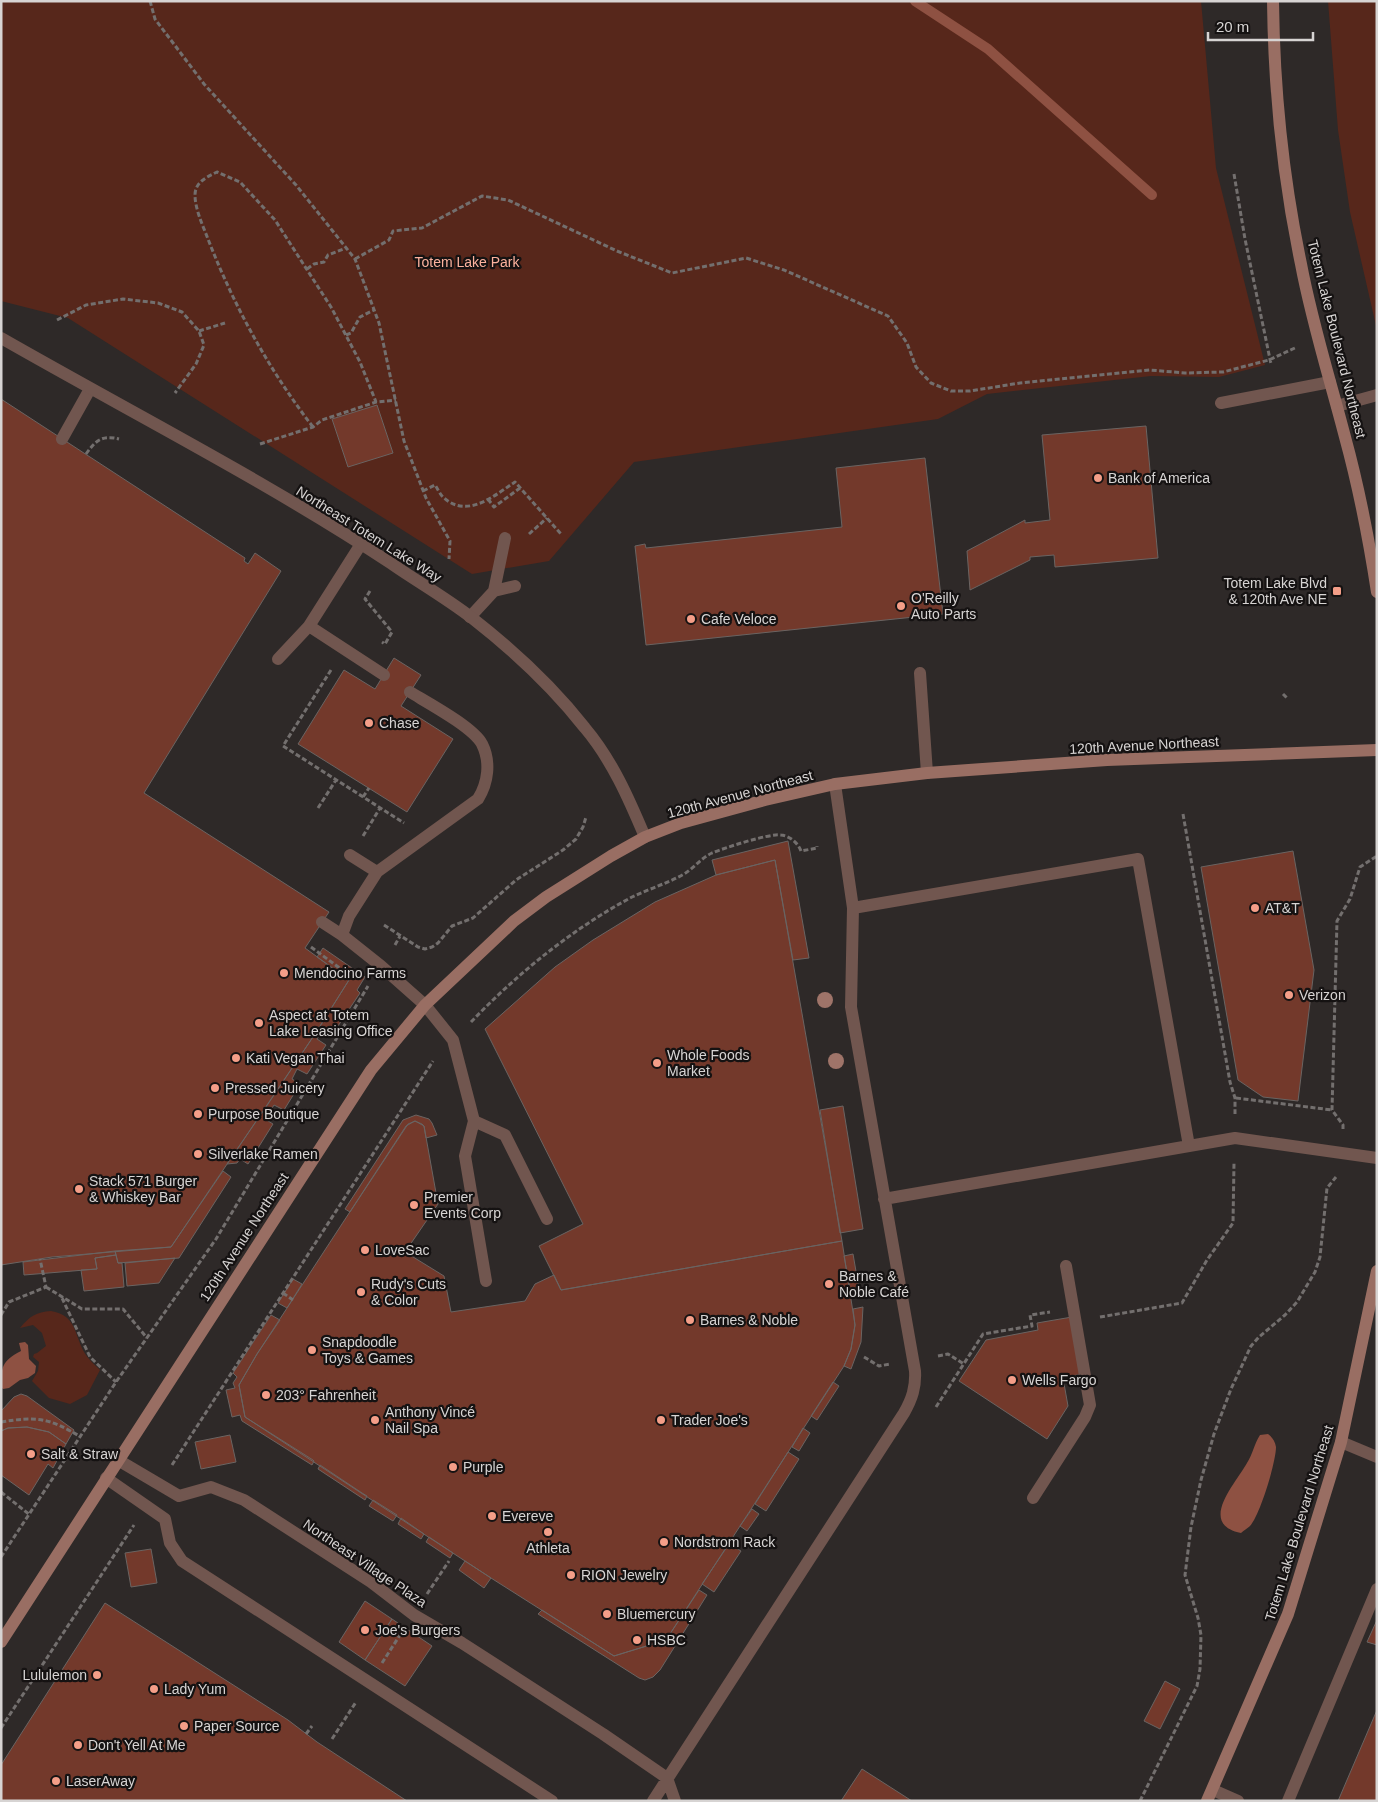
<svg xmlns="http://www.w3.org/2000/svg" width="1378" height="1802" font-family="Helvetica,sans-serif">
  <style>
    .green { fill: #57271b }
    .water { fill: #8e5142 }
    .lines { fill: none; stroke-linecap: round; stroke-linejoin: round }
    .stream { stroke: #8e5142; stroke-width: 10 }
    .building { fill: #73392b; stroke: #6a6462 }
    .path { stroke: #736f6e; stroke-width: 3; stroke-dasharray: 5 2.5; stroke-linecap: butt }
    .lane { stroke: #71564f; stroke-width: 12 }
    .street { stroke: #71564f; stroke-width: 12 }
    .secondary { stroke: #996e63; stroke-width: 12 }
    .tree { fill: #9f7469 }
    .poi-dot { fill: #f49e88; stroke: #151212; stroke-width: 2 }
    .labels { text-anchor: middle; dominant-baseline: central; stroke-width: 4.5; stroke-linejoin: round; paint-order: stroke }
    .park-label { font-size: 14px; fill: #fcb29e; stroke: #151212 }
    .street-label { font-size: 14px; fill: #d7d4d3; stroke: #151212 }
    .poi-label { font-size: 14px; fill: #d7d4d3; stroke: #151212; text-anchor: start }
  </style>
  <rect width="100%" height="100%" fill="#2e2928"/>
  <!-- green -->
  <path class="green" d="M 1,1 L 1201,1 L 1216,168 L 1265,365 L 1219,377 L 1151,376 L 987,394 L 938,419 L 634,462 L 549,561 L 472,574 L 68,318 L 1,301 Z
    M 1328,1 L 1377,1 L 1377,330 L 1350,212 L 1338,130 Z
    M 51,1311 C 76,1315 74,1333 84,1352 C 88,1359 95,1365 100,1370 L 87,1395 L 70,1404 L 49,1398 L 32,1381 L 38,1371 L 39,1362 L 33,1357 L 34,1354 L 37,1353 L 46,1346 L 42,1333 L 33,1325 L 20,1328 C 30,1316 36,1312 51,1311 Z"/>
  <!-- water -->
  <path class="water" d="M 25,1342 L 28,1345 L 29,1359 L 36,1366 L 35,1373 L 28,1378 L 20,1380 L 9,1388 L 3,1389 L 1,1387 C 1,1367 2,1361 21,1351 L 19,1343 Z
    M 1268,1434 C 1272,1437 1275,1441 1276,1447 C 1276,1462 1260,1515 1250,1526 C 1248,1528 1244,1530 1241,1533 C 1197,1524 1236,1483 1247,1463 C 1253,1454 1254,1444 1260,1435 Z"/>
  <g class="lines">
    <!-- stream -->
    <path class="stream" d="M 915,1 L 988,49 L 1152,195"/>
  </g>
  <!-- building -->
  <path class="building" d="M 1,399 L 245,558 L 244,561 L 248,564 L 255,553 L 281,571 L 144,793 L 329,912 L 305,948 L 349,980 L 317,1031 L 171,1247 L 52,1257 L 1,1265 Z
    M 377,405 L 393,453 L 348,467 L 332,419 Z
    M 1146,426 L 1158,558 L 1055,567 L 1054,555 L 1030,557 L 1030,560 L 970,590 L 967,551 L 1025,520 L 1025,523 L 1050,520 L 1042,435 Z
    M 925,458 L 943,614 L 646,645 L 635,546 L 645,544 L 646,548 L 842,527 L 836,468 Z
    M 394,658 L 421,675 L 401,706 L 453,739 L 407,812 L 298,744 L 344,670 L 375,689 Z
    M 788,841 L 809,958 L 793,960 L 775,860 L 716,875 L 712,860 Z
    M 1293,851 L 1314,970 L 1298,1101 L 1263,1097 L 1238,1080 L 1201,867 Z
    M 775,860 L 842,1241 L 561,1290 L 539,1246 L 583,1224 L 485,1029 L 555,967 L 593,940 L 655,902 L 716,875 Z
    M 323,948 L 365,977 L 357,990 L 360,993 L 332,1035 L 323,1030 L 320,1034 L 317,1031 L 349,980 L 317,957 Z
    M 317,1031 L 320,1034 L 317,1039 L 326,1045 L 307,1074 L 297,1069 L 292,1079 L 300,1084 L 284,1110 L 274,1105 L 269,1113 L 264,1110 Z
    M 843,1106 L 863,1229 L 840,1233 L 820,1110 Z
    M 264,1110 L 269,1113 L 265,1119 L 273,1124 L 248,1164 L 240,1159 L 237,1163 L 227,1164 Z
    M 416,1115 L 429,1119 L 432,1123 L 437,1135 L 426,1138 L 424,1126 L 422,1124 L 415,1121 L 408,1124 L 350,1212 L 345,1209 L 403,1120 Z
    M 415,1121 L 424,1126 L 438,1204 L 405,1252 L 444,1276 L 451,1312 L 525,1301 L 535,1284 L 554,1275 L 561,1290 L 842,1241 L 855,1325 L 851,1349 L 844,1366 L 666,1640 L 614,1656 L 491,1578 L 245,1417 L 239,1385 L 257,1354 L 406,1126 Z
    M 223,1171 L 231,1177 L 179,1258 L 118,1263 L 115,1251 L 171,1247 Z
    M 115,1251 L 116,1255 L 95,1258 L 97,1269 L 24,1275 L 23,1262 Z
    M 853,1254 L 860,1294 L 851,1295 L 844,1256 Z
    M 116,1255 L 118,1263 L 122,1263 L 124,1287 L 84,1291 L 81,1270 L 97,1269 L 95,1258 Z
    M 175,1258 L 159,1283 L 127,1286 L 125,1263 Z
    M 293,1279 L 302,1284 L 287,1308 L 278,1303 Z
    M 863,1307 L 861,1342 L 851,1369 L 844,1366 L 851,1349 L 855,1325 L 853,1309 Z
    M 271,1315 L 280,1320 L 257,1354 L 239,1385 L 245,1417 L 313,1460 L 314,1461 L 312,1465 L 242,1421 L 240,1415 L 232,1417 L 226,1390 L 235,1388 L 233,1383 L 237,1377 L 233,1373 Z
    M 1072,1317 L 1082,1374 L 1063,1378 L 1068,1406 L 1047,1439 L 959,1381 L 986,1340 L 1038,1330 L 1037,1323 Z
    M 833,1382 L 839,1386 L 817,1420 L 811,1416 Z
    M 21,1394 L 27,1396 L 74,1430 L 66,1444 L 49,1432 L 27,1427 L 8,1428 L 1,1431 L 1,1411 L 14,1397 Z
    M 27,1427 L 49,1432 L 66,1444 L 53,1468 L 48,1464 L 29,1495 L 1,1475 L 1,1431 L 8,1428 Z
    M 803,1428 L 810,1433 L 799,1451 L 792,1447 Z
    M 230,1435 L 236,1462 L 201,1469 L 195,1442 Z
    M 788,1452 L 799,1459 L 766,1511 L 755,1504 Z
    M 320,1465 L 362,1493 L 367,1496 L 365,1500 L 318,1469 Z
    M 373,1500 L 397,1515 L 393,1521 L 369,1506 Z
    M 752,1509 L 759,1514 L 747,1531 L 740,1526 Z
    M 401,1518 L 424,1534 L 421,1539 L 398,1524 Z
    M 429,1537 L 453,1553 L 450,1558 L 426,1542 Z
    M 729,1544 L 741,1551 L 714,1592 L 702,1584 Z
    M 151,1549 L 157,1583 L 131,1587 L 125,1553 Z
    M 465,1561 L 491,1578 L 484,1588 L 459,1570 Z
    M 699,1590 L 707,1595 L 660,1670 L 653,1677 L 645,1680 L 639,1678 L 538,1614 L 542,1610 L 614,1656 L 666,1640 Z
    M 365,1601 L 392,1619 L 365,1660 L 339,1642 Z
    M 105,1603 L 288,1720 L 317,1742 L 407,1801 L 1,1801 L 1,1765 Z
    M 392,1619 L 432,1646 L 405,1686 L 365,1660 Z
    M 1377,1620 L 1377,1645 L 1367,1642 Z
    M 1165,1681 L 1180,1689 L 1160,1729 L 1144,1721 Z
    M 1377,1710 L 1377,1801 L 1338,1801 Z
    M 862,1769 L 912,1801 L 841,1801 Z"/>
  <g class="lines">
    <!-- path -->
    <path class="path" d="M 150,1 L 155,19 L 204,84 L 296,185 L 355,259 L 379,323 L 404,441 L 426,498 L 450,541 L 449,559
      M 1234,174 L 1245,239 L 1271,364
      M 355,259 L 389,240 L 393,231 L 422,228 L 482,196 L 508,200 L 617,251 L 672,273 L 746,258 L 784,270 L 888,316 L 907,343 L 916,367 L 931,383 L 951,391 L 970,391 L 1020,383 L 1150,370 L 1185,373 L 1223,372 L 1269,360 L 1297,347
      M 307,269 L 314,264 L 324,262 L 328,255 L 346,248
      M 57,320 L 86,305 L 123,299 L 158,303 L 182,312 L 199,331 L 204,345 L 196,364 L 175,393
      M 199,331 L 225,323
      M 346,335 L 351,333 L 360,317 L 374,310
      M 313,427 C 269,370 234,306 208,239 C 203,226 195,209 195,195 C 195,182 207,177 217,172 L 240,182 L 275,220 L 331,307 L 360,362 L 376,402
      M 260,444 L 313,427 L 322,420 L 376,402 L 396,400
      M 86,454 C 96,440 102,435 119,439
      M 423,491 L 435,485 C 438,489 440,495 444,498 C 468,519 495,495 515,482 L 561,534
      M 488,499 L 494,507 L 520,488
      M 529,534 L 547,518
      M 370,591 L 365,599 L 392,632 L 385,644 L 382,642
      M 331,670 L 283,746 L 404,823
      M 1283,694 L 1288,699
      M 363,797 L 369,788
      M 318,808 L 336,780
      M 1183,814 L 1230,1082 L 1235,1098 L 1235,1114
      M 363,836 L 380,808
      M 384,925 L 418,947 L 425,949 L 432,947 L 438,943 L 452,926 L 473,918 L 516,880 L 563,850 L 576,839 L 583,827 L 586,817
      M 395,945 L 400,936
      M 311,947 L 349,975
      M 471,1022 C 517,974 572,929 632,897 C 649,889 668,883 684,874 C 694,868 701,858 712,853 C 724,848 770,833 781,835 C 790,836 798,843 801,851 L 817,848 L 817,846
      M 1236,1098 L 1332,1110
      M 1343,1129 L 1343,1125 L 1332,1110 L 1337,921 L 1350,899 L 1360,867 L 1377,856
      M 46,1287 L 82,1309 L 123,1309 L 147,1338
      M 283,1293 L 293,1300
      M 62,1298 L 90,1357 L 116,1382
      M 1,1315 L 9,1302 L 46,1287 L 40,1259
      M 1100,1317 L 1182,1303 L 1207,1260 L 1233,1223 L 1234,1163
      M 938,1356 L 948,1354 L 964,1364
      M 864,1357 L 879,1366 L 890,1364
      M 936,1407 L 983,1334 L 1032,1326 L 1030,1315 L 1050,1312
      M 1,1422 C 38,1416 49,1418 81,1437
      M 172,1465 L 433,1061
      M 1,1492 L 30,1515
      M 1,1557 L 116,1382 L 216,1239 L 368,986
      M 427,1594 L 449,1561
      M 382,1663 L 400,1635
      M 1,1728 L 134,1525
      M 306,1734 L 312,1726
      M 332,1739 L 356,1702
      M 1140,1801 L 1197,1686 L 1200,1669 L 1201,1635 L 1198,1618 L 1185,1575 L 1191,1527 L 1201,1480 L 1214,1434 L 1231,1389 L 1251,1346 L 1259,1337 L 1285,1315 L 1297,1302 L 1315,1272 L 1320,1257 L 1327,1188 L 1336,1177"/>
    <!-- lane -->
    <path class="lane" d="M 1221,403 L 1330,382
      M 1337,406 L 1377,395
      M 62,439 L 90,389
      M 494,591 L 505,538
      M 470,617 L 494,591 L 515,586
      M 309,626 L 384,675
      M 278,659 L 309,626 L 361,544
      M 920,673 L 927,773
      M 410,692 C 428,703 473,727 482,744 C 491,762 488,783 478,799 L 377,872 L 349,916 L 342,935 L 381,966 L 425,1005 L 453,1040 L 474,1121 L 465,1156 L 486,1281
      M 350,855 L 377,872
      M 853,908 L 1138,859 L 1189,1146
      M 322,922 L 342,935
      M 474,1121 L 505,1135 L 547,1219
      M 884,1199 L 1235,1138 L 1377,1158
      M 1341,1442 L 1377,1457
      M 118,1460 L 179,1496 L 211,1487 L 244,1500 L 371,1582 L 414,1615 L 462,1643 L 603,1734 L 667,1778 L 675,1801
      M 106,1478 L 165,1519 L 170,1543 L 182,1561 L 552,1801
      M 1033,1498 L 1085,1417 L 1090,1405 L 1066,1266
      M 1213,1790 L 1238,1801
      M 653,1801 L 904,1413 C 912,1399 916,1387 915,1371 L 851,1007 L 853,908 L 835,784
      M 1288,1801 L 1377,1589"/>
    <!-- street -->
    <path class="street" d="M 1,338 C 132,413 266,481 392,564 C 418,582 446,598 472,618 C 513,650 552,686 585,728 C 612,760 629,799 645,837"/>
    <!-- secondary -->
    <path class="secondary" d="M 1273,1 C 1274,90 1283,178 1301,264 C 1312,323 1330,379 1345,437 C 1359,488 1369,540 1377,592
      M 1,1642 L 371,1070 L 425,1005 L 514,921 L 546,897 L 611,856 L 645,837 L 681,823 L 765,800 L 835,784 L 927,773 L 1107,760 L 1377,750
      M 1207,1801 L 1288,1614 L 1341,1442 L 1377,1271"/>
  </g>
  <!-- trees -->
  <g class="tree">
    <circle cx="825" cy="1000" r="8"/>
    <circle cx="836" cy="1061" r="8"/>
  </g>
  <!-- markers -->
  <g class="poi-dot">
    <circle cx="1098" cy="478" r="5"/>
    <rect x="1332" y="586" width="10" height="10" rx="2.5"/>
    <circle cx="901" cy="606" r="5"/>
    <circle cx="691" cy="619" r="5"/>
    <circle cx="369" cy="723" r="5"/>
    <circle cx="1255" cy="908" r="5"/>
    <circle cx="284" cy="973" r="5"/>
    <circle cx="1289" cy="995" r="5"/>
    <circle cx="259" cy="1023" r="5"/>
    <circle cx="236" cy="1058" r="5"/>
    <circle cx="657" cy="1063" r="5"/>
    <circle cx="215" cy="1088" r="5"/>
    <circle cx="198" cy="1114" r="5"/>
    <circle cx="198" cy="1154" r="5"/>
    <circle cx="79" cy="1189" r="5"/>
    <circle cx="414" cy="1205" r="5"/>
    <circle cx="365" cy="1250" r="5"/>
    <circle cx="829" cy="1284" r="5"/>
    <circle cx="361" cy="1292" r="5"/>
    <circle cx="690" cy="1320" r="5"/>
    <circle cx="312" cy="1350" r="5"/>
    <circle cx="1012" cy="1380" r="5"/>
    <circle cx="266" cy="1395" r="5"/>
    <circle cx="375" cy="1420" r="5"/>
    <circle cx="661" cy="1420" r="5"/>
    <circle cx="31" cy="1454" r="5"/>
    <circle cx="453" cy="1467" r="5"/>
    <circle cx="492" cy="1516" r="5"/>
    <circle cx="548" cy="1532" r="5"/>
    <circle cx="664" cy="1542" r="5"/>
    <circle cx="571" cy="1575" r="5"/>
    <circle cx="607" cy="1614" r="5"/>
    <circle cx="365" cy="1630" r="5"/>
    <circle cx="637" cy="1640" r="5"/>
    <circle cx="97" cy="1675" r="5"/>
    <circle cx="154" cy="1689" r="5"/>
    <circle cx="184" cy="1726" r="5"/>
    <circle cx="78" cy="1745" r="5"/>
    <circle cx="56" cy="1781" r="5"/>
  </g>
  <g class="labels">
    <!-- park labels -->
    <g class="park-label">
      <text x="467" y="262">Totem Lake Park</text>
    </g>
    <!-- street labels -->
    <g class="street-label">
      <text transform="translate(1337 339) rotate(76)">Totem Lake Boulevard Northeast</text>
      <text transform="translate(369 534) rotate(32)">Northeast Totem Lake Way</text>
      <text transform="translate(1144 745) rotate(-3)">120th Avenue Northeast</text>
      <text transform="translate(740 794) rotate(-15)">120th Avenue Northeast</text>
      <text transform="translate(244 1237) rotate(-57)">120th Avenue Northeast</text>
      <text transform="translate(1299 1523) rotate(-73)">Totem Lake Boulevard Northeast</text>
      <text transform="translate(365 1563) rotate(34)">Northeast Village Plaza</text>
    </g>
    <!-- poi labels -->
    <g class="poi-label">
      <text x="1108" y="478">Bank of America</text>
      <text x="1327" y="583" text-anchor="end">Totem Lake Blvd<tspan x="1327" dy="16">&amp; 120th Ave NE</tspan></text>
      <text x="911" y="598">O'Reilly<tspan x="911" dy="16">Auto Parts</tspan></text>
      <text x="701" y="619">Cafe Veloce</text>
      <text x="379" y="723">Chase</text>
      <text x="1265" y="908">AT&amp;T</text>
      <text x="294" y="973">Mendocino Farms</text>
      <text x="1299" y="995">Verizon</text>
      <text x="269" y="1015">Aspect at Totem<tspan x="269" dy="16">Lake Leasing Office</tspan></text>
      <text x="667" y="1055">Whole Foods<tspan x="667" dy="16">Market</tspan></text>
      <text x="246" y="1058">Kati Vegan Thai</text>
      <text x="225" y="1088">Pressed Juicery</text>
      <text x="208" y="1114">Purpose Boutique</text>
      <text x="208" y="1154">Silverlake Ramen</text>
      <text x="89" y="1181">Stack 571 Burger<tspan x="89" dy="16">&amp; Whiskey Bar</tspan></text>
      <text x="424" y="1197">Premier<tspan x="424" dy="16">Events Corp</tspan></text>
      <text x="375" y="1250">LoveSac</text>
      <text x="839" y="1276">Barnes &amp;<tspan x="839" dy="16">Noble Café</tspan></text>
      <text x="371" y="1284">Rudy's Cuts<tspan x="371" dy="16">&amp; Color</tspan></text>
      <text x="700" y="1320">Barnes &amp; Noble</text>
      <text x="322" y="1342">Snapdoodle<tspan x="322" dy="16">Toys &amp; Games</tspan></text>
      <text x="1022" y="1380">Wells Fargo</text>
      <text x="276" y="1395">203° Fahrenheit</text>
      <text x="385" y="1412">Anthony Vincé<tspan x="385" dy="16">Nail Spa</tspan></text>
      <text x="671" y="1420">Trader Joe's</text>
      <text x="41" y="1454">Salt &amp; Straw</text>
      <text x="463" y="1467">Purple</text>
      <text x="502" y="1516">Evereve</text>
      <text x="674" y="1542">Nordstrom Rack</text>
      <text x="548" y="1548" text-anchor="middle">Athleta</text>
      <text x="581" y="1575">RION Jewelry</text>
      <text x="617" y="1614">Bluemercury</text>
      <text x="375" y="1630">Joe's Burgers</text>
      <text x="647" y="1640">HSBC</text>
      <text x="87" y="1675" text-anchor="end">Lululemon</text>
      <text x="164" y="1689">Lady Yum</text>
      <text x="194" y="1726">Paper Source</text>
      <text x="88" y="1745">Don't Yell At Me</text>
      <text x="66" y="1781">LaserAway</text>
    </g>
  </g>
  <!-- border -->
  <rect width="1378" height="1802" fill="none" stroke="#d7d4d3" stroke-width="5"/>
  <!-- scale -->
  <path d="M1208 32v8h105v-8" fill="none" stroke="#d7d4d3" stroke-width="2.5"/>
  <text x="1216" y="32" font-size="15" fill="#d7d4d3" stroke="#151212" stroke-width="4" paint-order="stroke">20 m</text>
</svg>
